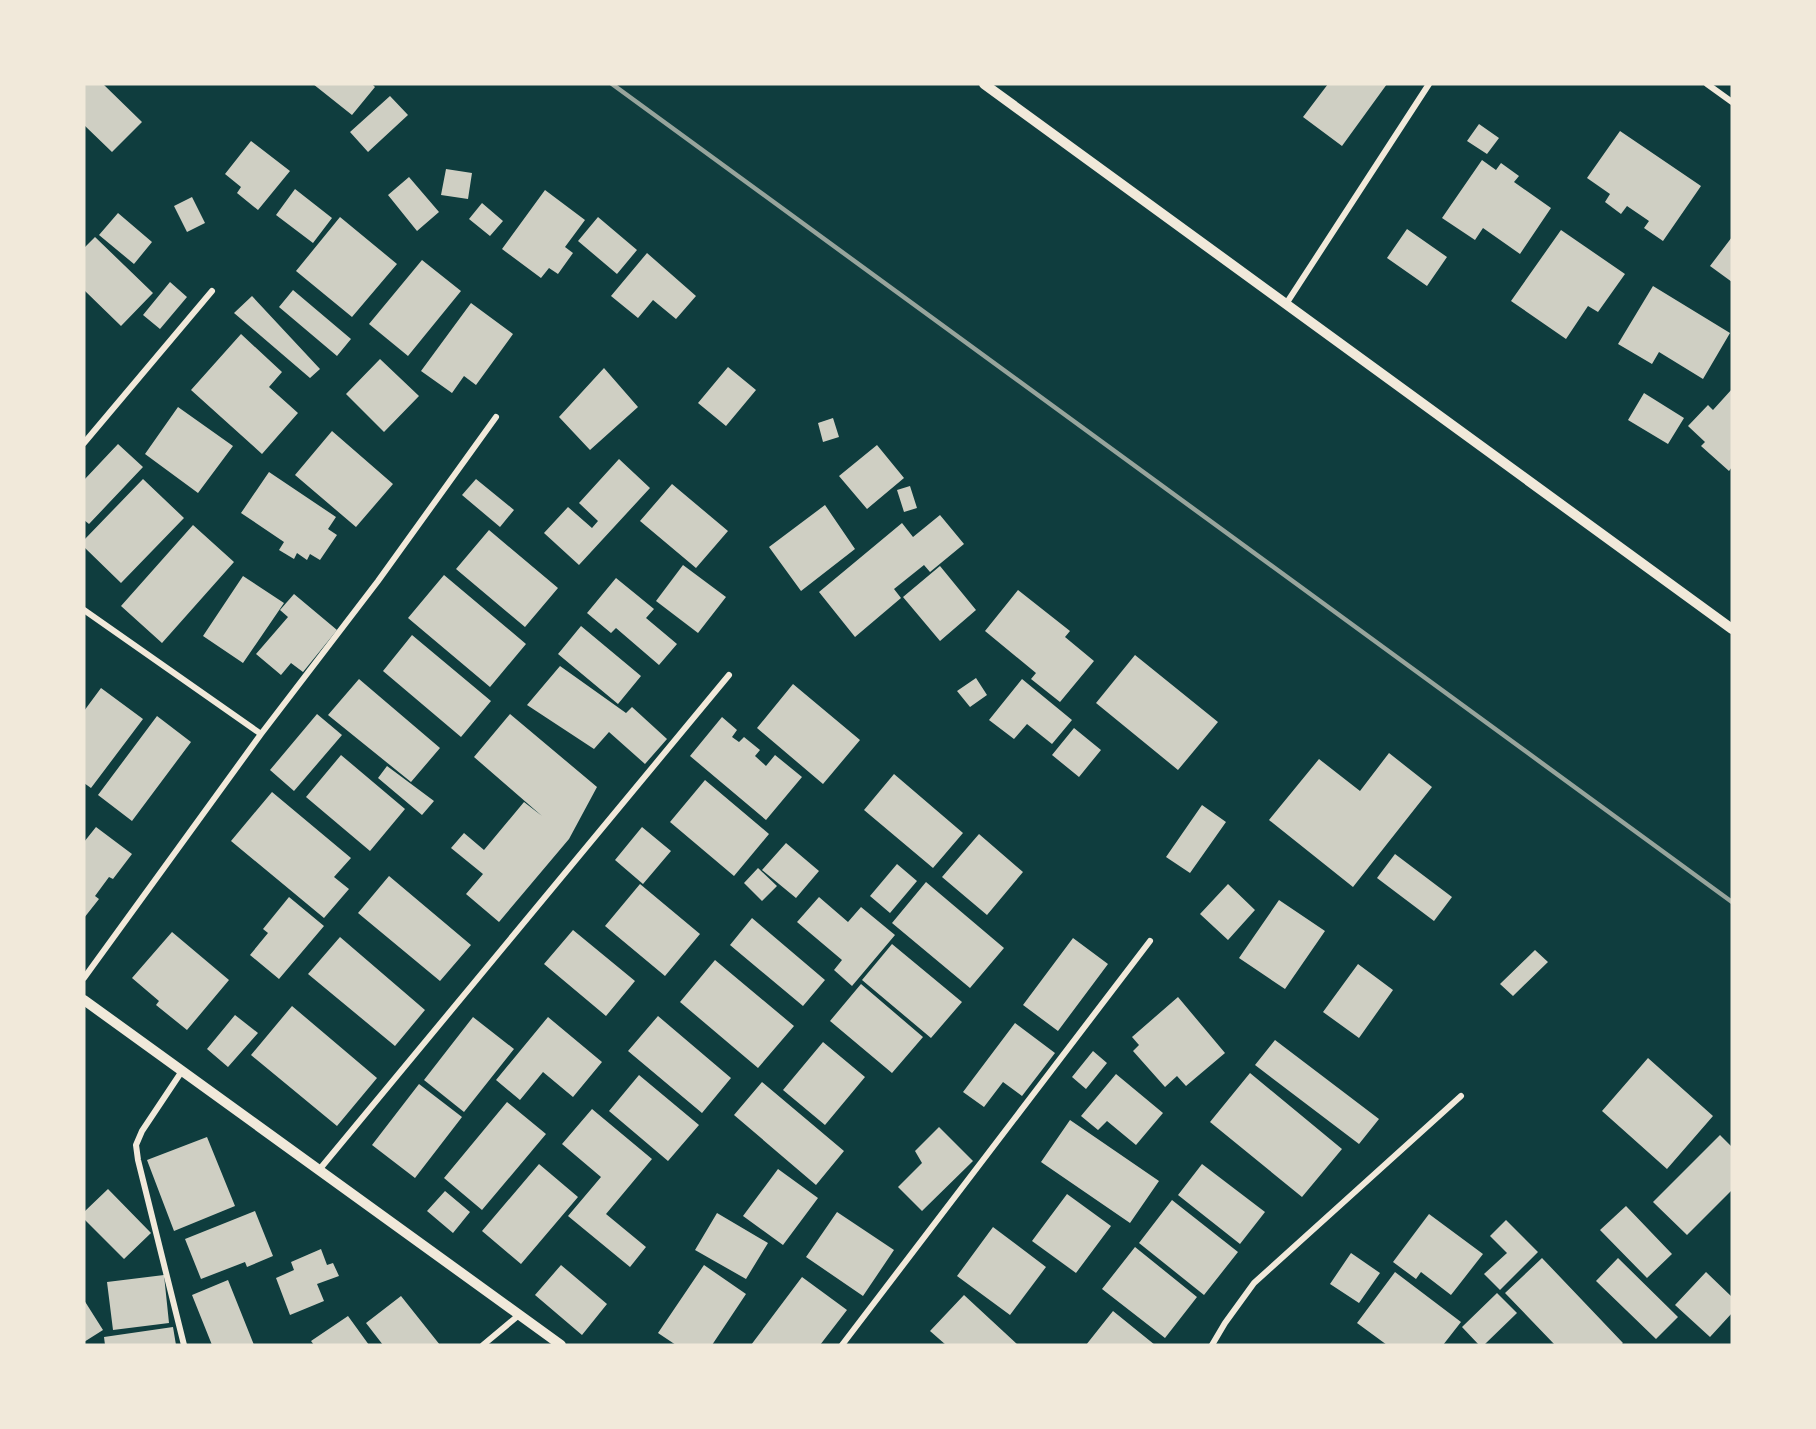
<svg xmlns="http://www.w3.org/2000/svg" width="1816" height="1429" font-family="Ubuntu,sans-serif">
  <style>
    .building { fill: #cfcfc3 }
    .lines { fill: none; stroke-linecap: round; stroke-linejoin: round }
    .minor { stroke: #f1e9da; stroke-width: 6 }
    .tertiary { stroke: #f1e9da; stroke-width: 10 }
    .rail { stroke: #97a49c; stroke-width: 4.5 }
  </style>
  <rect width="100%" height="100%" fill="#0f3d3e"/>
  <!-- building -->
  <path class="building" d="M 84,84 L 103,84 L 142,122 L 112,152 L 84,125 Z
    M 313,84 L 372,84 L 375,87 L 352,115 Z
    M 1328,84 L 1387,84 L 1342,146 L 1303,117 Z
    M 390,96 L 408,115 L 368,152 L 350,132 Z
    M 1479,124 L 1499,138 L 1487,154 L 1467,141 Z
    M 1620,131 L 1701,186 L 1663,241 L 1644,228 L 1649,221 L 1627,206 L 1621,214 L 1605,202 L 1610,194 L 1587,178 Z
    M 251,141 L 290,171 L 258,210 L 237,193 L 241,187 L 225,174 Z
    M 1482,160 L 1496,170 L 1501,163 L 1519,176 L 1514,182 L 1551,208 L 1520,254 L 1483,228 L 1475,240 L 1442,218 Z
    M 446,169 L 472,173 L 468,199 L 441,195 Z
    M 409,177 L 439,212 L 417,231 L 388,195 Z
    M 295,189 L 332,218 L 313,243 L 276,215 Z
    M 545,190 L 585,220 L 565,247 L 573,253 L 558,274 L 549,268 L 541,278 L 502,249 Z
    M 192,197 L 205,223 L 187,232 L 174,206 Z
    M 482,203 L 503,221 L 490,236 L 469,219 Z
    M 118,213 L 152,242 L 134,264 L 99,235 Z
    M 340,217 L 397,264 L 352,317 L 296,271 Z
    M 598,217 L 637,250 L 617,274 L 578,241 Z
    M 1407,229 L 1447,257 L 1427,286 L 1387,258 Z
    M 1561,230 L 1625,274 L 1598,312 L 1588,306 L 1566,339 L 1511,301 Z
    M 95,237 L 153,293 L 121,326 L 84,290 L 84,248 Z
    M 1732,237 L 1732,282 L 1710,266 Z
    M 647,253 L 696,296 L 676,319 L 653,300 L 638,318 L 611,296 Z
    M 422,260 L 461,291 L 408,356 L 369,324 Z
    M 170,282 L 187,297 L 160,329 L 143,315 Z
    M 1653,286 L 1730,333 L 1703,379 L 1659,352 L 1652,364 L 1618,344 Z
    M 293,290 L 351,339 L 337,356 L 279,307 Z
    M 252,296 L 320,369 L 310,378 L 234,313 Z
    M 471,303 L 513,334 L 476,385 L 464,376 L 452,393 L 421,371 Z
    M 241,334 L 282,372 L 269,387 L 298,413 L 262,454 L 191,390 Z
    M 380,359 L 419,396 L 384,432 L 346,394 Z
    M 728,367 L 756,390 L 726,426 L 698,403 Z
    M 604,368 L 638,407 L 590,450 L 559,417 Z
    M 1732,389 L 1732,467 L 1729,471 L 1701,446 L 1705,442 L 1688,426 L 1708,405 L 1713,410 Z
    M 1644,393 L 1684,418 L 1668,444 L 1628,420 Z
    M 178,407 L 233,446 L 198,493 L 145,454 Z
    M 833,418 L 839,437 L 823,442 L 818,423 Z
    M 332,431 L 393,484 L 356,527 L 295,475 Z
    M 118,444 L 143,467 L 89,524 L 84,520 L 84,480 Z
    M 877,445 L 904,478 L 867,509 L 839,476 Z
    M 619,459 L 650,488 L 579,565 L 544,533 L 568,507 L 592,528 L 598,521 L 579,503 Z
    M 269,472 L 336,517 L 328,529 L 337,535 L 320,560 L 310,554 L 307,560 L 297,553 L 294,559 L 279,550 L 284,542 L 241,513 Z
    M 143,479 L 184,518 L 121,583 L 84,547 L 84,540 Z
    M 476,479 L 514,510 L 500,527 L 462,495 Z
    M 672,484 L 728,531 L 696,568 L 640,521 Z
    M 910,486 L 917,508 L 904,512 L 897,490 Z
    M 825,505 L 855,549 L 801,591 L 769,547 Z
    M 940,515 L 964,544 L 930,572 L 924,565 L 894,589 L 901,598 L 855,637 L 819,592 L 902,523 L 913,537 Z
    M 193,525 L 234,562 L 162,643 L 121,606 Z
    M 489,530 L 558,588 L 525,627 L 456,569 Z
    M 683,565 L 726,597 L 698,633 L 656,601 Z
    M 940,566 L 976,610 L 940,641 L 903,597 Z
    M 444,575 L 526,644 L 490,687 L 408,618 Z
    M 243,576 L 284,603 L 243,663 L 203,636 Z
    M 616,578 L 654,609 L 646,618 L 677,644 L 659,665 L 616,628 L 611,633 L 587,613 Z
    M 1018,590 L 1070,631 L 1065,637 L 1094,661 L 1060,702 L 1031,679 L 1036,673 L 985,631 Z
    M 294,594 L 337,630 L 303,672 L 291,663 L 281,675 L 256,654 L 288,617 L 280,610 Z
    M 581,626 L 641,676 L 618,704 L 558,654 Z
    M 412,635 L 491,701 L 461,737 L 383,671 Z
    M 1135,655 L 1218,722 L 1178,770 L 1096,703 Z
    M 560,666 L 626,713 L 632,707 L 667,739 L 645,764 L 609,732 L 594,749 L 527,705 Z
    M 976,678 L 987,695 L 970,707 L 957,691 Z
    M 359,679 L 440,748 L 411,782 L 328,715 Z
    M 1022,679 L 1072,720 L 1052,744 L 1027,724 L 1014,739 L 989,720 Z
    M 793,684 L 860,740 L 823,784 L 757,728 Z
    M 101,688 L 143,719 L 91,788 L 84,783 L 84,711 Z
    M 317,714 L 342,735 L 294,791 L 270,770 Z
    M 510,714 L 597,787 L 569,839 L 499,922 L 466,894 L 483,874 L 451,848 L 464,833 L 484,850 L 524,802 L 542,816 L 474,757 Z
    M 157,716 L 191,742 L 132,821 L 98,795 Z
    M 722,717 L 737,730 L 732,737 L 739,742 L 744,737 L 760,750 L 755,756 L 766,766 L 775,755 L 802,777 L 766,820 L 690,756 Z
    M 1074,728 L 1101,750 L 1079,777 L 1052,755 Z
    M 1389,753 L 1432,787 L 1353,887 L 1269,820 L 1319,759 L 1360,791 Z
    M 341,755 L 405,809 L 370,851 L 306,797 Z
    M 387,766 L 434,801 L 422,815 L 378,778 Z
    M 894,774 L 963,833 L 933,868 L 864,810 Z
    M 705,780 L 769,834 L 734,876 L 670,822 Z
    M 272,792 L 351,858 L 334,877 L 349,889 L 324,918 L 231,841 Z
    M 1202,805 L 1226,822 L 1190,873 L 1166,857 Z
    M 96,827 L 132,854 L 113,879 L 109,877 L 95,896 L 99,899 L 84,918 L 84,842 Z
    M 642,827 L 671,851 L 643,884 L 615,860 Z
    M 979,834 L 1023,872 L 987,915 L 942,877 Z
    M 786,843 L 819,871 L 796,898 L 762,870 Z
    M 1395,854 L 1452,897 L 1434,921 L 1377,878 Z
    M 897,864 L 917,881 L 890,913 L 870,896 Z
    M 758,868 L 777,886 L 762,901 L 744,883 Z
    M 389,876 L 471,945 L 440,981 L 358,913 Z
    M 926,882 L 1004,948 L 970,988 L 892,923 Z
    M 640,884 L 700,934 L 665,976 L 605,926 Z
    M 1228,884 L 1255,910 L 1228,940 L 1200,914 Z
    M 289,897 L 324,926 L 279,979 L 250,955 L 268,933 L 263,929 Z
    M 819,897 L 848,922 L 861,907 L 895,935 L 852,986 L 834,970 L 842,960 L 797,922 Z
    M 1279,900 L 1325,931 L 1285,989 L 1239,958 Z
    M 752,918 L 825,980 L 803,1006 L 730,945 Z
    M 573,930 L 635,981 L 606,1016 L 544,964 Z
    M 172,932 L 229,980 L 187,1030 L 156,1005 L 159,1001 L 132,978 Z
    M 340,937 L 425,1010 L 395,1046 L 308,974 Z
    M 1073,938 L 1108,964 L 1058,1031 L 1023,1005 Z
    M 892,944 L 962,1002 L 931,1038 L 862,980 Z
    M 1535,950 L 1548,962 L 1513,996 L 1500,984 Z
    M 715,960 L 794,1026 L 758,1068 L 680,1002 Z
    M 1358,964 L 1393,990 L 1359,1038 L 1323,1012 Z
    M 861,984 L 923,1037 L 892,1073 L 830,1021 Z
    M 1178,997 L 1225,1053 L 1186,1086 L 1177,1076 L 1165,1087 L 1133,1051 L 1139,1045 L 1132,1037 Z
    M 292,1006 L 377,1078 L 337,1126 L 251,1055 Z
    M 235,1015 L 258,1033 L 228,1067 L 207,1049 Z
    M 658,1016 L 731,1078 L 702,1113 L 628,1051 Z
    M 473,1017 L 514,1049 L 464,1112 L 424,1080 Z
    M 548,1017 L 602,1062 L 573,1097 L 543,1072 L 520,1100 L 496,1080 Z
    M 1015,1023 L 1055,1053 L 1022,1096 L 1003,1082 L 984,1107 L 963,1092 Z
    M 1275,1040 L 1379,1119 L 1359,1144 L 1255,1065 Z
    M 823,1042 L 865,1077 L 825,1125 L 783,1090 Z
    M 1093,1051 L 1107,1063 L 1086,1089 L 1072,1077 Z
    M 1648,1058 L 1713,1116 L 1667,1169 L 1602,1111 Z
    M 1250,1073 L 1342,1149 L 1302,1197 L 1210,1122 Z
    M 1116,1074 L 1163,1113 L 1136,1145 L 1107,1121 L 1098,1130 L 1081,1116 Z
    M 639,1075 L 699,1125 L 668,1161 L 609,1111 Z
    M 762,1082 L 844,1151 L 816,1185 L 734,1115 Z
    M 419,1084 L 462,1117 L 415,1178 L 372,1145 Z
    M 507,1102 L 546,1134 L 482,1210 L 444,1178 Z
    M 592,1109 L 652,1159 L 606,1214 L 646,1247 L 630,1267 L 568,1216 L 601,1177 L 562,1144 Z
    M 1070,1120 L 1159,1181 L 1130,1223 L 1041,1162 Z
    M 939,1127 L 973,1161 L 922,1211 L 898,1187 L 922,1163 L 915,1151 Z
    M 1720,1135 L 1732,1147 L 1732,1190 L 1687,1235 L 1653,1202 Z
    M 207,1137 L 235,1206 L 174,1231 L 147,1160 Z
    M 539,1164 L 578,1197 L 521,1264 L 482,1231 Z
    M 1202,1164 L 1265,1212 L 1240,1244 L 1178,1195 Z
    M 778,1169 L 818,1198 L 783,1245 L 743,1216 Z
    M 108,1189 L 151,1233 L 124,1259 L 84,1219 L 84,1212 Z
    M 445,1191 L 470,1212 L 453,1233 L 427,1211 Z
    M 1067,1194 L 1111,1226 L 1076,1273 L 1032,1241 Z
    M 1172,1200 L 1238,1252 L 1204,1295 L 1139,1243 Z
    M 1626,1206 L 1672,1254 L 1647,1278 L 1600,1230 Z
    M 255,1211 L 273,1256 L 247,1267 L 245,1262 L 201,1279 L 185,1239 Z
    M 837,1212 L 894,1250 L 863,1296 L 806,1257 Z
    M 717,1213 L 768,1243 L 746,1279 L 695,1250 Z
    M 1429,1214 L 1483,1254 L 1451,1295 L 1421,1272 L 1416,1279 L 1393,1262 Z
    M 1506,1220 L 1538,1252 L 1500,1290 L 1484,1274 L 1507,1253 L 1490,1236 Z
    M 993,1227 L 1046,1267 L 1010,1315 L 957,1276 Z
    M 1135,1247 L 1197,1297 L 1165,1338 L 1102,1289 Z
    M 321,1249 L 327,1265 L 333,1263 L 339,1276 L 317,1284 L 324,1301 L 290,1315 L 276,1278 L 294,1270 L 291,1262 Z
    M 1351,1253 L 1380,1273 L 1359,1303 L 1330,1284 Z
    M 1542,1258 L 1623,1343 L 1621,1345 L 1555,1345 L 1505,1293 Z
    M 1618,1258 L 1678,1317 L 1656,1339 L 1596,1281 Z
    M 561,1265 L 607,1304 L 582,1335 L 535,1295 Z
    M 704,1265 L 746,1294 L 712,1345 L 676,1345 L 658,1333 Z
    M 1395,1272 L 1461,1322 L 1443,1345 L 1387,1345 L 1357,1323 Z
    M 1706,1272 L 1732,1297 L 1732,1313 L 1710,1337 L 1675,1305 Z
    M 164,1275 L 169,1323 L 113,1330 L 107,1282 Z
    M 802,1277 L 847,1310 L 820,1345 L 751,1345 Z
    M 228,1280 L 254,1345 L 212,1345 L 192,1295 Z
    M 1497,1293 L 1517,1313 L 1484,1345 L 1479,1345 L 1462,1327 Z
    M 964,1295 L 1018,1345 L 946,1345 L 930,1331 Z
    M 401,1296 L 440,1345 L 383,1345 L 366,1323 Z
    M 84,1300 L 103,1330 L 84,1342 Z
    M 1113,1311 L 1155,1345 L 1086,1345 Z
    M 348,1316 L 369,1345 L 314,1345 L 311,1341 Z
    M 173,1327 L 176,1345 L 105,1345 L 104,1337 Z"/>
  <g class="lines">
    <!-- minor -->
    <path class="minor" d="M 1707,84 L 1732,102
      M 1286,304 L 1429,84
      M 84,443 L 212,291
      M 84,610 L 261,734
      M 84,978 L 261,734 L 378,581 L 496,417
      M 182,1071 L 142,1131 L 136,1145 L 138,1160 L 184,1345
      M 319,1170 L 729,675
      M 483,1345 L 519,1315
      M 842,1345 L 1150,941
      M 1212,1345 L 1225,1323 L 1254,1283 L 1461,1096"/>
    <!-- tertiary -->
    <path class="tertiary" d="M 984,84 L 1732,629
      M 84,1000 L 561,1345"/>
    <!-- rail -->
    <path class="rail" d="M 612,84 L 1732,902"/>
  </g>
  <!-- border -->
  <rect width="1816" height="1429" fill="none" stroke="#f1e9da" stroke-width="171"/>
</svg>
